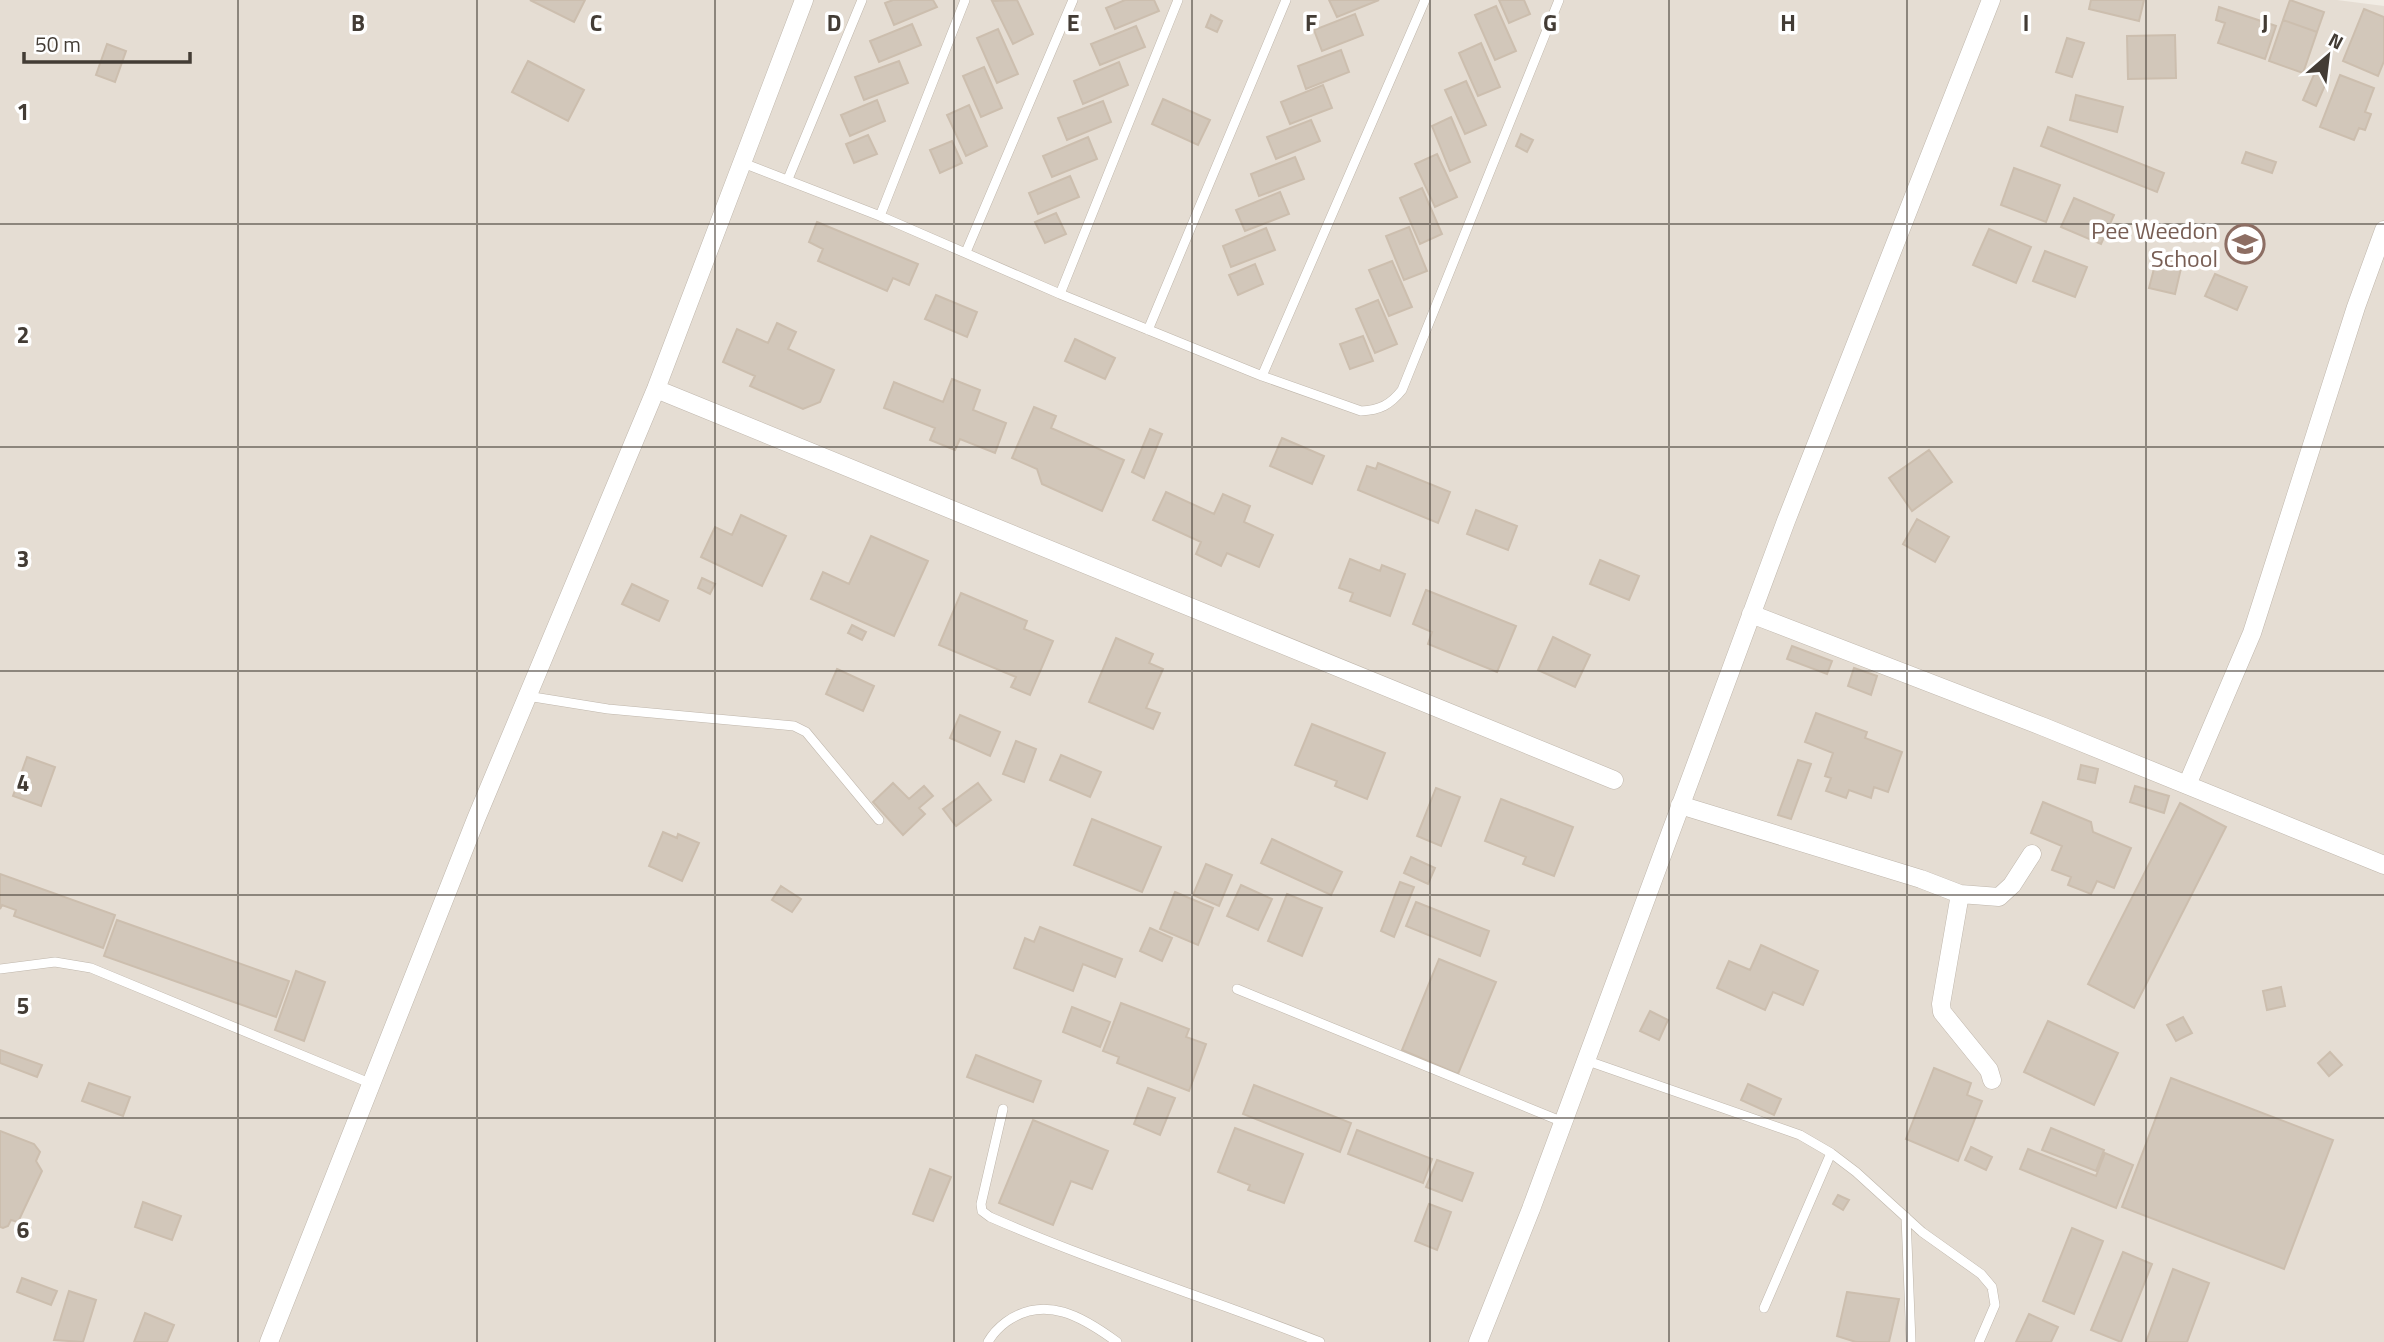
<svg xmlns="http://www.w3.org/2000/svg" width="2384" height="1342" font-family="'Titillium Web',sans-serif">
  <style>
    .residential { fill: #e5ddd3 }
    .building { fill: #d2c7ba; stroke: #ccbeae; stroke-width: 2 }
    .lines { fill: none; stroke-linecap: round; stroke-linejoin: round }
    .service-casing { stroke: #bfb6ab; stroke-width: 10 }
    .minor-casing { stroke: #bfb6ab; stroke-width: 19 }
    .service { stroke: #fff; stroke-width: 9 }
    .minor { stroke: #fff; stroke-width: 18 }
    .grid { fill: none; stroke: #433c35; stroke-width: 2; stroke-opacity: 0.55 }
    .labels { text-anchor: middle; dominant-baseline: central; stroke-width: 7; stroke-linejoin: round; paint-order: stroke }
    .education-label { font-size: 24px; fill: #785e54; stroke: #fff; text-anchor: end }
    .grid-label { font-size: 23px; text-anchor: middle; font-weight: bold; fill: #433c35; stroke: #fff; stroke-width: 7; stroke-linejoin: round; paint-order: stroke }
  </style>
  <rect width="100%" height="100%" fill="#f1ece4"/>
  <!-- residential -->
  <path class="residential" d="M 0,0 L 2337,0 L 2384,6 L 2384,1342 L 0,1342 Z"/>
  <!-- building -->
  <path class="building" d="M 530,0 L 585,0 L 574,22 Z
    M 893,0 L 933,0 L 937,7 L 894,25 L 885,3 Z
    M 1017,0 L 1033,34 L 1013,44 L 992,1 Z
    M 1125,0 L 1154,0 L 1159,11 L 1115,29 L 1106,8 Z
    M 1329,0 L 1379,0 L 1337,17 Z
    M 1499,0 L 1524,0 L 1530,14 L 1509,23 Z
    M 2091,0 L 2144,0 L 2139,21 L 2089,9 Z
    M 2290,0 L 2324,12 L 2317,32 L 2283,20 Z
    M 1496,6 L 1516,51 L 1495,60 L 1475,15 Z
    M 2219,7 L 2276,26 L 2265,59 L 2218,43 L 2225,23 L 2216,20 Z
    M 2364,9 L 2384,17 L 2384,61 L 2378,76 L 2343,61 Z
    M 1355,14 L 1363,35 L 1322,51 L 1314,30 Z
    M 1211,15 L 1222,21 L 1217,32 L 1206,27 Z
    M 2283,20 L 2317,32 L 2303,73 L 2269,61 Z
    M 912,24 L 921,45 L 879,62 L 870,41 Z
    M 1136,26 L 1145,47 L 1100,65 L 1091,44 Z
    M 998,29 L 1018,74 L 997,83 L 977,38 Z
    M 2175,35 L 2176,78 L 2128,79 L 2127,36 Z
    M 2067,38 L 2084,43 L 2072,77 L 2056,72 Z
    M 1481,43 L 1500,87 L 1478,96 L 1459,53 Z
    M 107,44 L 126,51 L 115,82 L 96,75 Z
    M 1341,50 L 1349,72 L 1306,89 L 1298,66 Z
    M 528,61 L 584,90 L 568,121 L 512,92 Z
    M 899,61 L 908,83 L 864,100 L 855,77 Z
    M 1119,62 L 1128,85 L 1083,104 L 1074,81 Z
    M 984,67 L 1002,108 L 981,117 L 963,76 Z
    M 2316,70 L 2329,76 L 2316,106 L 2303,100 Z
    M 2340,75 L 2374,88 L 2365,112 L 2371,114 L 2365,130 L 2359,128 L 2354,140 L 2320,127 Z
    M 1466,81 L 1486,125 L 1465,134 L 1445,90 Z
    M 1323,85 L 1332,108 L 1290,124 L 1281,102 Z
    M 2076,95 L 2123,107 L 2117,132 L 2070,120 Z
    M 1163,99 L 1210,120 L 1198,145 L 1152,124 Z
    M 877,100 L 885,121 L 850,136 L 841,115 Z
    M 1103,101 L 1111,122 L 1067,140 L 1058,118 Z
    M 969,105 L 987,146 L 966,156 L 947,115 Z
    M 1451,117 L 1470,162 L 1450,171 L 1432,126 Z
    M 1311,120 L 1320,141 L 1276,159 L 1267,137 Z
    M 2048,127 L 2164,173 L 2157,192 L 2041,146 Z
    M 1521,134 L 1533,140 L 1527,152 L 1516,146 Z
    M 868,135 L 877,154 L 854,163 L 846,144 Z
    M 1088,137 L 1097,159 L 1052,177 L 1043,156 Z
    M 952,141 L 962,163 L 940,173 L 930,150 Z
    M 2246,152 L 2276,162 L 2272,173 L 2242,163 Z
    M 1437,154 L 1457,197 L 1435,207 L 1415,164 Z
    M 1295,157 L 1304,179 L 1259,196 L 1251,174 Z
    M 2014,168 L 2060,185 L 2046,222 L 2001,205 Z
    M 1070,176 L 1079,197 L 1038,214 L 1029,193 Z
    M 1422,188 L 1442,234 L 1420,244 L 1400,198 Z
    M 1280,192 L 1289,214 L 1245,231 L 1236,210 Z
    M 2074,198 L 2114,215 L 2101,244 L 2061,227 Z
    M 1056,213 L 1066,234 L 1045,243 L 1035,222 Z
    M 817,222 L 918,264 L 909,285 L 893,278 L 887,291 L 818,261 L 823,249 L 809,242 Z
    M 1409,227 L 1427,271 L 1404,280 L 1386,236 Z
    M 1266,228 L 1275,250 L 1231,267 L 1223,246 Z
    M 1989,229 L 2031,247 L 2016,283 L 1973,265 Z
    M 2045,251 L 2087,267 L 2075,297 L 2033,281 Z
    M 2157,257 L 2182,264 L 2175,294 L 2149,288 Z
    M 1392,261 L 1412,307 L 1389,316 L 1369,270 Z
    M 1255,264 L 1263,284 L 1238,295 L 1229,275 Z
    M 2215,274 L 2247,287 L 2237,310 L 2205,296 Z
    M 936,295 L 977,312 L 967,337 L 925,319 Z
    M 1378,300 L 1397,344 L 1375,353 L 1356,309 Z
    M 777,323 L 796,332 L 788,349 L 834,370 L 820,402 L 803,409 L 750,386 L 755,376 L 723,362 L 737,329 L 768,343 Z
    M 1363,336 L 1373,361 L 1350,369 L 1340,344 Z
    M 1075,339 L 1115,358 L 1105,379 L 1065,361 Z
    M 952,379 L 980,390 L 973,410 L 1006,423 L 995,453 L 960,439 L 955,450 L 930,440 L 935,428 L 884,408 L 894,382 L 943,402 Z
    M 1034,407 L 1056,416 L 1051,428 L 1124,460 L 1102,511 L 1042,484 L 1037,469 L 1012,458 Z
    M 1150,429 L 1162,434 L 1144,478 L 1132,472 Z
    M 1282,438 L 1324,456 L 1312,484 L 1270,466 Z
    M 1929,450 L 1952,482 L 1912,511 L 1889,478 Z
    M 1378,463 L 1450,492 L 1438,523 L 1358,490 L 1367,466 L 1376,469 Z
    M 1166,492 L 1214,514 L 1223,494 L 1250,506 L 1244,522 L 1273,535 L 1259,567 L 1227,553 L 1221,566 L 1196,554 L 1201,542 L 1153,520 Z
    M 1476,510 L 1517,526 L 1508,550 L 1467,534 Z
    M 741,515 L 786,536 L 762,586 L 701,557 L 715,527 L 732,535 Z
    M 1917,519 L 1949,537 L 1935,562 L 1903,544 Z
    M 871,536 L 928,561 L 894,636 L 811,599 L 823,572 L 849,584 Z
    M 1350,559 L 1380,571 L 1382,565 L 1405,574 L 1390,616 L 1350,601 L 1353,593 L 1339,588 Z
    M 1600,560 L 1639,576 L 1629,600 L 1590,584 Z
    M 702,578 L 715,584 L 710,594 L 698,588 Z
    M 632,584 L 668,601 L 659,621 L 622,604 Z
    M 1426,590 L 1516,626 L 1497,672 L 1428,644 L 1432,632 L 1413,624 Z
    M 961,593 L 1027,621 L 1024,629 L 1053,641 L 1030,695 L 1011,687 L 1016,677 L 939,645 Z
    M 852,625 L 866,632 L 862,640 L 848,633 Z
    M 1553,637 L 1590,655 L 1575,687 L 1538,670 Z
    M 1116,638 L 1153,654 L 1149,663 L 1163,669 L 1146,708 L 1160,713 L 1153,729 L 1089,702 Z
    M 1792,646 L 1832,661 L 1827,674 L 1787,659 Z
    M 1854,668 L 1877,676 L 1871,695 L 1848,686 Z
    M 837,669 L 874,686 L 863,711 L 826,694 Z
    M 1816,713 L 1867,732 L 1865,738 L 1902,752 L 1888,792 L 1874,787 L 1871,798 L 1849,790 L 1846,798 L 1826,791 L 1831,778 L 1825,776 L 1833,753 L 1805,742 Z
    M 960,715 L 1000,732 L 990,756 L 950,738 Z
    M 1312,724 L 1385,753 L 1367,799 L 1335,786 L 1337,781 L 1295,765 Z
    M 1016,741 L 1036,749 L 1024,782 L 1003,774 Z
    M 1061,755 L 1101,772 L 1090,797 L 1050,780 Z
    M 27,757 L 55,767 L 41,806 L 13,796 Z
    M 1798,760 L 1811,764 L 1791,819 L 1778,815 Z
    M 2081,765 L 2098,769 L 2095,783 L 2078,779 Z
    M 893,783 L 909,799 L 924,786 L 933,796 L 919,808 L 925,814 L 903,835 L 873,802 Z
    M 978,783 L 991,800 L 956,826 L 943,809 Z
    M 2135,786 L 2169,796 L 2164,813 L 2130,802 Z
    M 1436,788 L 1460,797 L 1441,846 L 1417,836 Z
    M 1501,799 L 1573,827 L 1554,876 L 1523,864 L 1526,857 L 1485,841 Z
    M 2043,802 L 2091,822 L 2093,832 L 2131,848 L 2114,888 L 2097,881 L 2091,894 L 2068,885 L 2071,877 L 2052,870 L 2062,846 L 2031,833 Z
    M 2180,803 L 2226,827 L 2134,1008 L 2088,984 Z
    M 1092,819 L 1161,847 L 1142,892 L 1074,865 Z
    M 663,832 L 677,838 L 678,834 L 699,843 L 682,881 L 649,866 Z
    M 1272,839 L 1342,872 L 1331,895 L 1261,863 Z
    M 1411,857 L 1435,868 L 1428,884 L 1404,873 Z
    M 1206,864 L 1232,875 L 1219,906 L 1193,895 Z
    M 0,874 L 115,915 L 103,948 L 14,916 L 16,910 L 2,905 L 0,909 Z
    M 1400,882 L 1414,887 L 1394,937 L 1381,931 Z
    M 1241,885 L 1272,899 L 1258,930 L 1227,916 Z
    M 781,886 L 801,899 L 792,912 L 772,900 Z
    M 1175,892 L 1213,908 L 1198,945 L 1160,929 Z
    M 1287,894 L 1322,908 L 1302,956 L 1268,941 Z
    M 1416,902 L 1489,931 L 1480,956 L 1406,926 Z
    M 117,920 L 289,981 L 276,1017 L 104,956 Z
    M 1040,927 L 1122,959 L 1115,977 L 1083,964 L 1073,991 L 1014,968 L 1025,938 L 1034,942 Z
    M 1150,928 L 1172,938 L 1162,961 L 1140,951 Z
    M 1761,945 L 1818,971 L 1803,1005 L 1773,992 L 1765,1010 L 1717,988 L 1729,961 L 1750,970 Z
    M 1439,959 L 1496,982 L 1458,1074 L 1402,1050 Z
    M 296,971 L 325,982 L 304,1041 L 275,1030 Z
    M 2281,987 L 2285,1006 L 2267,1010 L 2263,991 Z
    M 1121,1003 L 1189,1029 L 1186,1037 L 1206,1044 L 1189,1091 L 1117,1063 L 1119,1057 L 1103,1051 Z
    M 1072,1007 L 1110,1022 L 1100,1047 L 1063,1032 Z
    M 1650,1011 L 1668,1020 L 1659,1040 L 1640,1031 Z
    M 2183,1017 L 2192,1033 L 2176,1041 L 2167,1025 Z
    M 2048,1021 L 2118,1053 L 2094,1105 L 2024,1072 Z
    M 0,1050 L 42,1065 L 37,1077 L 0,1063 Z
    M 2330,1052 L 2342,1065 L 2329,1076 L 2318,1063 Z
    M 976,1055 L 1041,1081 L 1033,1102 L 967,1077 Z
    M 1934,1068 L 1971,1083 L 1967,1095 L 1982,1101 L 1958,1161 L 1906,1139 Z
    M 2171,1078 L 2333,1140 L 2284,1269 L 2122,1207 Z
    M 89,1083 L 130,1097 L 123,1116 L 82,1101 Z
    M 1748,1084 L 1781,1099 L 1774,1115 L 1741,1100 Z
    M 1254,1085 L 1351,1123 L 1340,1152 L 1243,1114 Z
    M 1148,1088 L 1175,1098 L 1160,1135 L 1134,1124 Z
    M 1033,1120 L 1108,1151 L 1092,1189 L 1071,1181 L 1053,1225 L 999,1203 Z
    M 1235,1128 L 1303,1154 L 1284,1203 L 1248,1190 L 1250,1185 L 1218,1172 Z
    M 2051,1128 L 2104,1150 L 2096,1171 L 2042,1150 Z
    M 1357,1130 L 1432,1159 L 1423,1183 L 1348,1154 Z
    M 0,1131 L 34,1144 L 40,1152 L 36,1161 L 42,1171 L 18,1222 L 11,1220 L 8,1226 L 3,1228 L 0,1227 Z
    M 1971,1147 L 1992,1157 L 1986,1170 L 1965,1160 Z
    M 2028,1149 L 2096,1176 L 2105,1153 L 2133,1165 L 2116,1208 L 2020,1169 Z
    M 1437,1160 L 1473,1173 L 1462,1201 L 1426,1187 Z
    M 930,1169 L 951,1177 L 933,1221 L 913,1214 Z
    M 1838,1195 L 1849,1200 L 1843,1210 L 1833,1204 Z
    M 143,1202 L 181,1216 L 172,1240 L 135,1227 Z
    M 1429,1204 L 1451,1212 L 1437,1250 L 1415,1241 Z
    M 2072,1228 L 2103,1241 L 2074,1314 L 2043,1301 Z
    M 2123,1252 L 2152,1264 L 2121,1342 L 2091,1330 Z
    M 2173,1269 L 2209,1283 L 2187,1342 L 2146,1342 Z
    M 22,1278 L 57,1291 L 51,1305 L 17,1292 Z
    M 69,1291 L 96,1300 L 83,1342 L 54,1340 Z
    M 1847,1292 L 1899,1299 L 1889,1342 L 1856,1342 L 1837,1336 Z
    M 145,1313 L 174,1325 L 167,1342 L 134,1342 Z
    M 2029,1314 L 2058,1327 L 2051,1342 L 2016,1342 Z"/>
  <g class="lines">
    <!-- service casing -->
    <g class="service-casing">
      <path id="service" d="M 743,163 L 880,216 L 1060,294 L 1262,376 L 1361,411 C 1380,410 1390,405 1402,390 L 1559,0
        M 788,179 L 862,0
        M 880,216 L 965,0
        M 966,252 L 1073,0
        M 1060,294 L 1178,0
        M 1148,330 L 1286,0
        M 1262,376 L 1425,0
        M 527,696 L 608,709 L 794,726 L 806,732 L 879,820
        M 0,969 L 55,962 L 91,968 L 372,1084
        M 1237,989 L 1563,1122
        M 1585,1060 L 1800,1135 L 1831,1153 L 1856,1172 L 1922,1232 L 1981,1274 L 1992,1287 L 1995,1305 L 1979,1342
        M 1003,1109 L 981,1204 L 982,1211 L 990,1217 C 1098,1264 1211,1299 1320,1342
        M 1906,1217 L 1911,1342
        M 1764,1308 L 1831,1153
        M 988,1342 C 993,1333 998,1328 1006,1322 C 1045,1294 1083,1317 1117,1342"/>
    </g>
    <!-- minor casing -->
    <g class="minor-casing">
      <path id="minor" d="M 656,389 L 1614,780
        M 1751,614 L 2044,727 L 2384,865
        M 2187,785 L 2252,633 L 2356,307 L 2384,230
        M 1680,805 L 1921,879 L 1960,894 L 1999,897 L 2012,885 L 2032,854
        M 1960,894 L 1941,1004 L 1942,1012 L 1989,1070 L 1992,1080
        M 269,1342 L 476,819 L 656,389 L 804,0
        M 1478,1342 L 1531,1209 L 1786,521 L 1991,0"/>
    </g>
    <!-- service -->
    <use href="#service" class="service"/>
    <!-- minor -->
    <use href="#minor" class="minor"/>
  </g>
  <!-- grid -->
  <path class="grid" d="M 238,0 L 238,1342M 477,0 L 477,1342M 715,0 L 715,1342M 954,0 L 954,1342M 1192,0 L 1192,1342M 1430,0 L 1430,1342M 1669,0 L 1669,1342M 1907,0 L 1907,1342M 2146,0 L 2146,1342M 0,224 L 2384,224M 0,447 L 2384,447M 0,671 L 2384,671M 0,895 L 2384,895M 0,1118 L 2384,1118"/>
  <!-- icons -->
  <defs>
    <g id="school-ring" transform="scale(2.0125)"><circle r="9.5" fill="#fff" stroke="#8d6e63" stroke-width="1.5"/><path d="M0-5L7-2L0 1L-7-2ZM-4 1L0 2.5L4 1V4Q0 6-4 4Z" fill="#8d6e63"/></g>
  </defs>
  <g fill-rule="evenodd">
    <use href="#school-ring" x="2245" y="244"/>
  </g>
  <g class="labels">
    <!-- education labels -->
    <g class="education-label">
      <text x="2218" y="230">Pee Weedon<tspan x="2218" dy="28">School</tspan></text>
    </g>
  </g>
  <g class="grid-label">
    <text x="358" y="31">B</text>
    <text x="596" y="31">C</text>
    <text x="834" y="31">D</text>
    <text x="1073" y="31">E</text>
    <text x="1311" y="31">F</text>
    <text x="1550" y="31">G</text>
    <text x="1788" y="31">H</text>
    <text x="2026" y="31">I</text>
    <text x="2265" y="31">J</text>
    <text x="23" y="120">1</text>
    <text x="23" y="343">2</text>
    <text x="23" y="567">3</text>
    <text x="23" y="791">4</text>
    <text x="23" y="1014">5</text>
    <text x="23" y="1238">6</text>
  </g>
  <!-- north arrow -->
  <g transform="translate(2328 56) rotate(28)" stroke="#ffffff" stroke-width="5" paint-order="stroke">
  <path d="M0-5L12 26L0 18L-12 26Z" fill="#433c35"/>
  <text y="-10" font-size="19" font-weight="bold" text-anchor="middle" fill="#433c35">N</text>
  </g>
  <!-- scale -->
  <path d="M24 52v10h166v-10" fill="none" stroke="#433c35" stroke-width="3.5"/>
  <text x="35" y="52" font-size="21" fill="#433c35" stroke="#ffffff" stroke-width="5" paint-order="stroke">50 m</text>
</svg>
